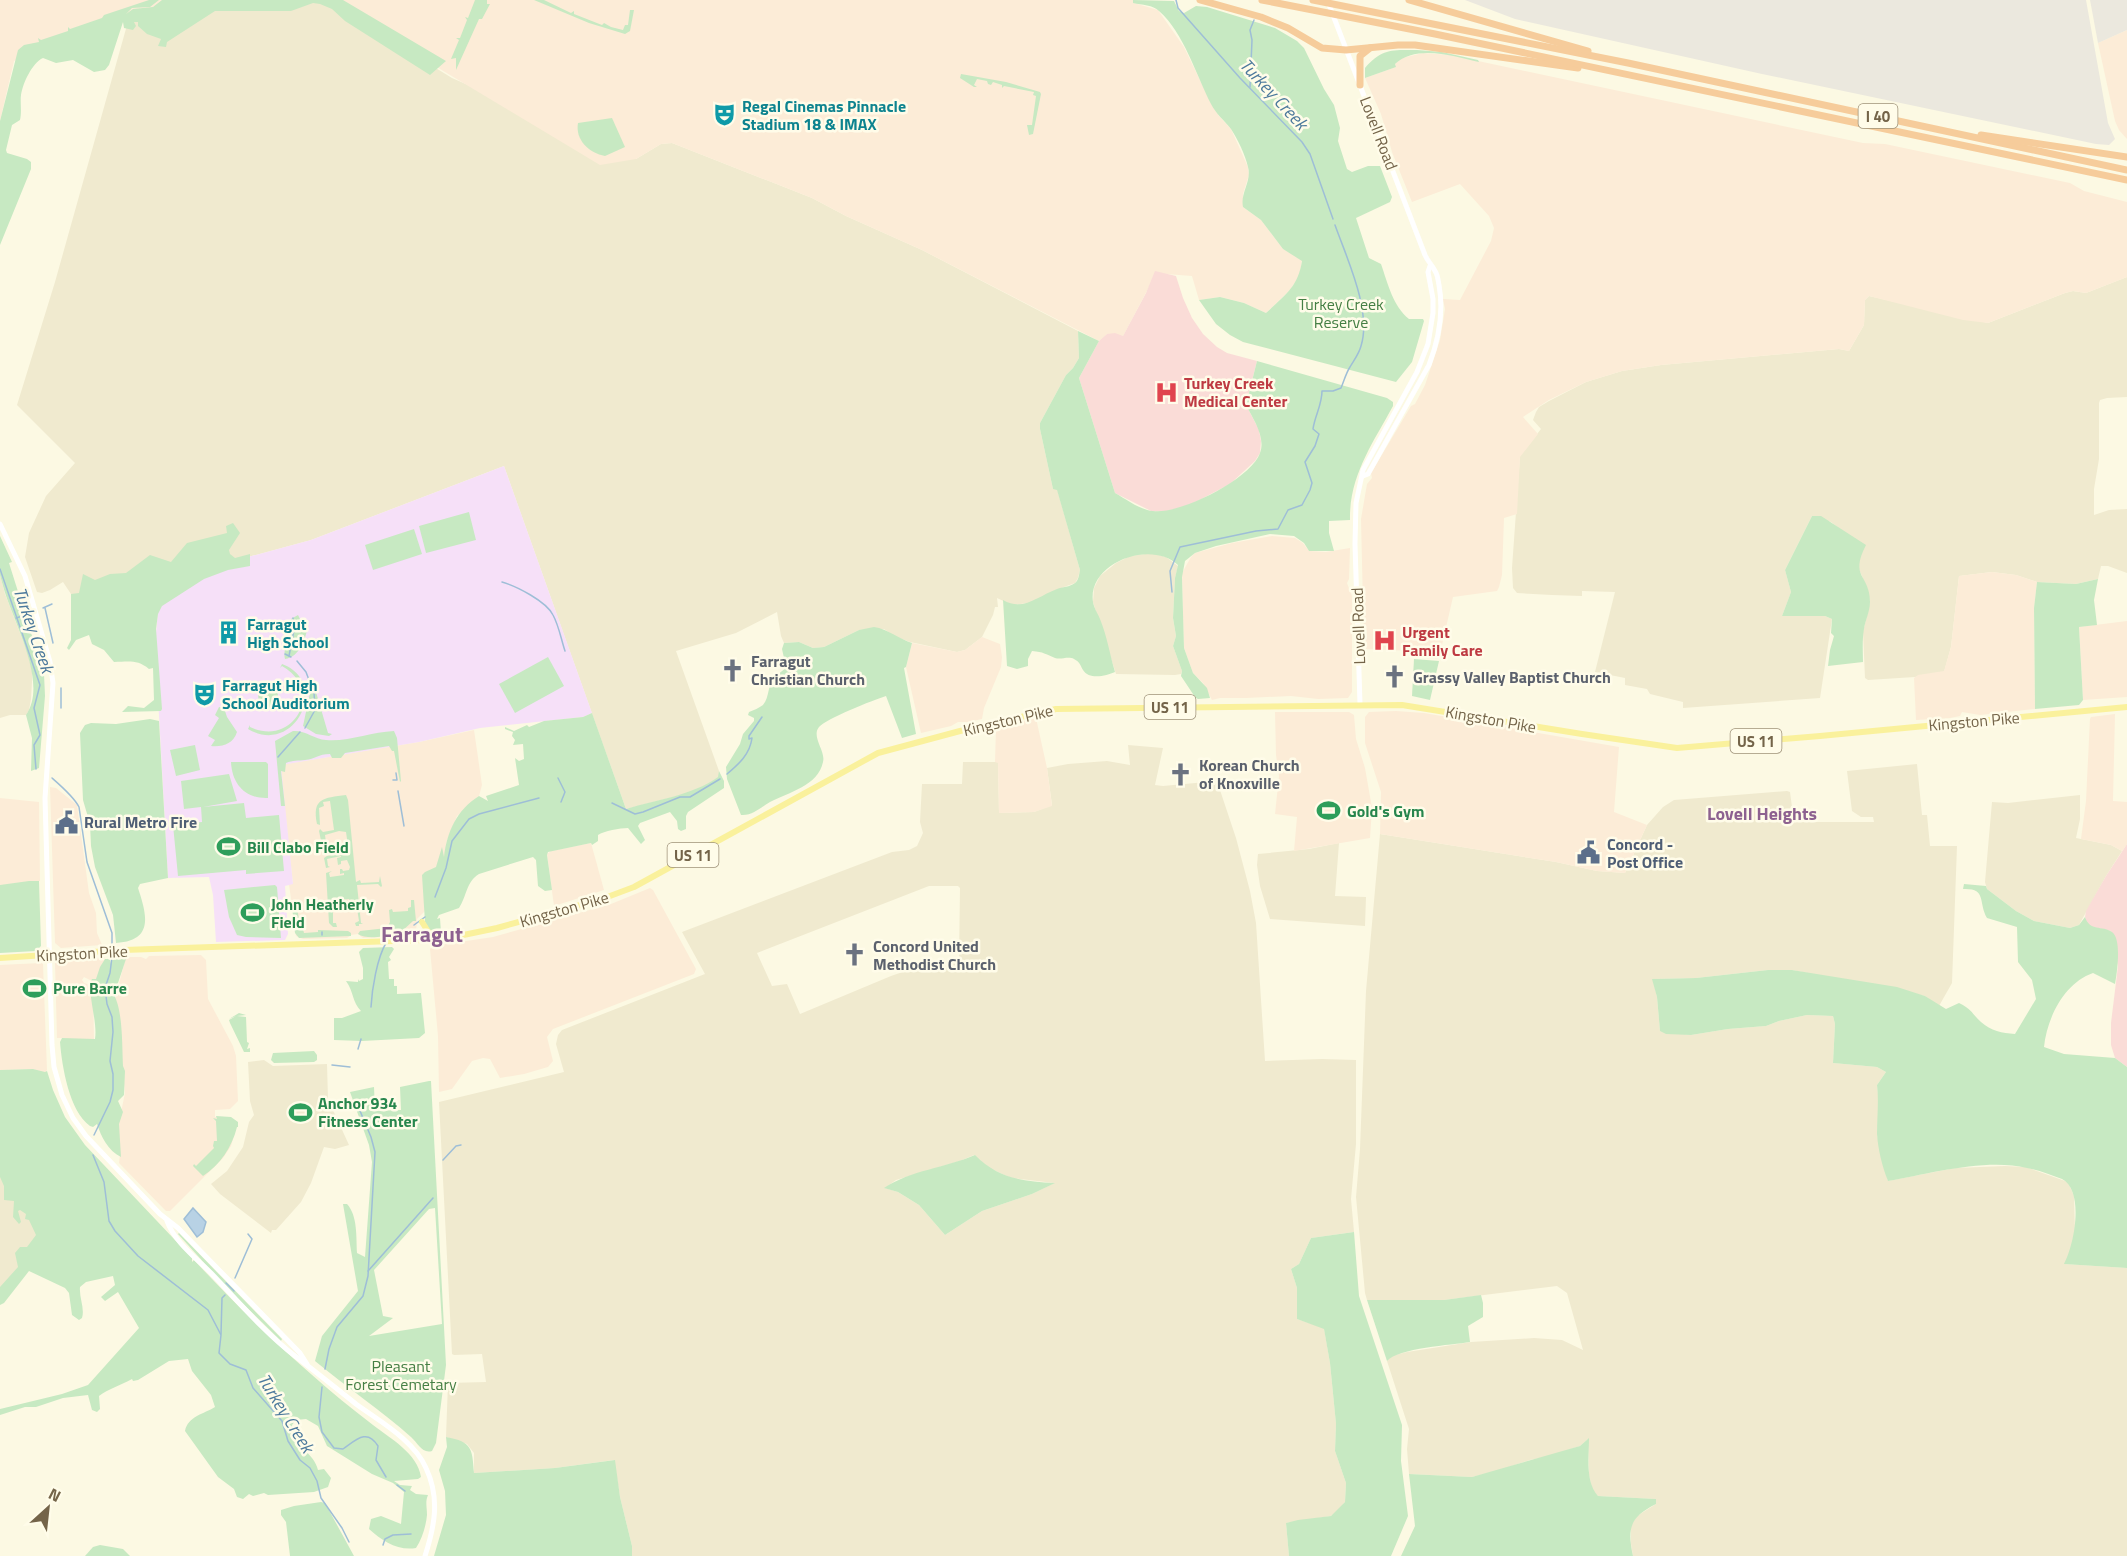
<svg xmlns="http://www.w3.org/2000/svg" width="2127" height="1556" font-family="'Titillium Web',sans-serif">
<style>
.residential{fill:#f0eacf;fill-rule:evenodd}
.commercial{fill:#fcecd7}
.industrial{fill:#ebe8de}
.education{fill:#f6e0f8}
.medical{fill:#fadcd7}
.green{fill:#c7e9c2;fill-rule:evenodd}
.water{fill:#b8d2e5;stroke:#9ebed7;stroke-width:1.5}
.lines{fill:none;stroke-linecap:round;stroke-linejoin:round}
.stream{stroke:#9ebed7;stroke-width:1.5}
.secondary{stroke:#fff;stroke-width:5}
.primary{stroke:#faf19c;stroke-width:6}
.highway{stroke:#f6cc9b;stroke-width:7}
.labels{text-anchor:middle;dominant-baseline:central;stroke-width:5;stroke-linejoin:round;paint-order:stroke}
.shield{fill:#fffce9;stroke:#9e9279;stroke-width:1.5}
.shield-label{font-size:15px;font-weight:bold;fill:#746449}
.culture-label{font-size:16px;font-weight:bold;fill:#0d838f;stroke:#fffce9;text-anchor:start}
.street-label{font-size:16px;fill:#746449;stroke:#fffce9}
.park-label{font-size:16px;fill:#457f44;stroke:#fffce9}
.health-label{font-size:16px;font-weight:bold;fill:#be3a42;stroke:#fffce9;text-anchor:start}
.worship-label{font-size:16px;font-weight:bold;fill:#5b616d;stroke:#fffce9;text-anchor:start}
.leisure-label{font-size:16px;font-weight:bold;fill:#27864d;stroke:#fffce9;text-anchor:start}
.service-label{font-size:16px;font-weight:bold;fill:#4e5e75;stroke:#fffce9;text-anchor:start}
.water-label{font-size:18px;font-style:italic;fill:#4c799c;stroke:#fffce9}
.neighbourhood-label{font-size:18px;font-weight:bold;fill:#8d6190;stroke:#fffce9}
.district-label{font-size:22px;font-weight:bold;fill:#8d6190;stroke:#fffce9}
</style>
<rect width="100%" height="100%" fill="#fcf9e3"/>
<!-- residential -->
<g class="residential">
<polygon points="325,0 452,78 636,159 661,144 672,143 812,198 846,216 922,250 1078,331 1079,358 1073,368 1066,375 1040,423 1040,429 1053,489 1057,489 1080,570 1078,578 1075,583 1056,590 1030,603 1012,605 997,598 998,607 995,607 993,615 982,637 965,650 957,652 910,642 894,636 884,629 859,630 824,647 813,648 799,642 784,643 781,636 777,612 736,633 676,651 719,771 719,777 708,784 689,793 626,809 504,466 311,540 237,560 73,597 63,582 50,590 42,593 37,592 25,557 29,533 46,496 75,463 17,405 55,282 129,18 185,3"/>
<polygon points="2127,277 2127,397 2107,398 2100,400 2099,403 2099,459 2094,489 2094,515 2109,510 2127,509 2127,573 2108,566 2101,566 2098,579 2076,584 2037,582 2016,575 1992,572 1959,576 1951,647 1944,672 1915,677 1868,680 1865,678 1863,632 1870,602 1867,588 1859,569 1858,560 1840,529 1831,522 1812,516 1785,570 1791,592 1782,616 1825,616 1832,619 1820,698 1683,708 1683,702 1650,694 1647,689 1625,685 1625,678 1595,672 1615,592 1582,591 1582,596 1552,595 1517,593 1513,588 1512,568 1520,456 1541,429 1533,420 1536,412 1539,407 1549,401 1586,382 1622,371 1661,365 1839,349 1849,351 1864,325 1865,300 1869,296 1988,323 2065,293 2073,291 2086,293"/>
<polygon points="1153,553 1166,557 1178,566 1175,578 1173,618 1176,636 1173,646 1182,671 1181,674 1175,675 1116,674 1093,602 1094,588 1100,576 1116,563 1130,556"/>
<polygon points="0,575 5,594 28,654 32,671 32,682 31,699 29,710 26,715 10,715 0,718"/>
<path d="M1128 745 1163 748 1155 785 1163 786 1217 781 1236 838 1250 891 1256 923 1265 1061 1322 1059 1356 1060V1144L1351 1199 1354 1232 1311 1238 1299 1264 1291 1269 1297 1288V1319L1324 1328 1330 1363 1336 1424 1335 1451 1346 1483 1345 1502 1337 1512 1331 1516 1286 1523 1289 1556H632V1546L620 1497 614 1460 555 1468 474 1473V1453L467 1444 446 1437 448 1383 486 1382 482 1354 454 1355 452 1354 439 1102 564 1072 556 1044 558 1035 562 1030 705 974 682 932 892 852 909 850 917 846 923 833 920 822 922 784H962L963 762H998L999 813 1034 812 1052 805 1047 768 1068 764 1107 761 1130 765ZM929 886H958L960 888 959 963 923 965 891 976 800 1014 787 984 772 986 757 953ZM974 1155 987 1167 1011 1178 1054 1183 1032 1194 982 1211 945 1235 919 1205 898 1192 885 1188 896 1180 960 1161Z"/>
<polygon points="1917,764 1922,815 1927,815 1930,846 1957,846 1952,983 1939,1006 1925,996 1792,970 1768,970 1696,978 1653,979 1657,997 1660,1031 1691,1035 1728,1029 1766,1026 1779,1021 1807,1015 1833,1016 1835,1024 1833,1063 1877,1067 1886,1072 1877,1085 1879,1103 1877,1135 1888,1181 1955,1168 2005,1166 2026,1167 2068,1182 2074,1196 2075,1232 2071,1252 2065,1264 2127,1268 2127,1556 1633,1556 1631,1544 1631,1525 1637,1516 1656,1504 1656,1499 1598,1496 1592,1490 1589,1475 1588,1439 1580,1446 1550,1456 1530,1460 1497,1471 1472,1477 1409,1474 1407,1449 1409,1429 1387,1361 1391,1356 1407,1352 1471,1342 1534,1338 1562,1340 1583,1350 1567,1293 1557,1286 1444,1300 1367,1300 1365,1293 1356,1197 1360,1149 1366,991 1380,834 1556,862 1597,871 1625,873 1647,825 1663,807 1674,800 1787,791 1790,792 1794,822 1874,822 1873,817 1861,817 1852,811 1847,771"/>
<polygon points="2080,795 2080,819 2076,838 2111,845 2122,851 2106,876 2079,925 2070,928 2034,921 2016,911 1987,889 1985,882 1992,802 2008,803"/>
<polygon points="1339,843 1335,896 1366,897 1365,926 1270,919 1260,886 1257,865 1258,854 1309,849"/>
<polygon points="264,1060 273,1066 327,1064 328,1099 349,1145 335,1149 324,1147 311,1183 301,1202 276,1230 272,1230 271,1233 220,1194 211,1184 227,1171 243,1147 249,1122 254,1115 250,1101 248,1062"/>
<polygon points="0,1164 46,1235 0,1293"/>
</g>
<!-- commercial -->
<g class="commercial">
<polygon points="0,0 205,0 122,18 14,61 0,121"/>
<polygon points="325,0 1133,0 1134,3 1158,10 1184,47 1211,103 1219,116 1231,129 1248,167 1249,175 1243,194 1243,207 1261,220 1283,249 1302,260 1299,277 1289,291 1266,313 1244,303 1220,297 1199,300 1192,276 1166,274 1151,283 1123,336 1107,334 1099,341 922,250 846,216 812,198 672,143 661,144 636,159 600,165"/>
<polygon points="2127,30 2127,139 2119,130 2115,121 2098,43"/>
<polygon points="1423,53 1450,55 1863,143 1885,144 2070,183 2084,191 2127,202 2127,277 2086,293 2073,291 2065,293 1988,323 1963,320 1869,296 1865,300 1864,325 1849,351 1839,349 1661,365 1622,371 1586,382 1549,400 1523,417 1538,434 1520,457 1517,514 1504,518 1502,575 1499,587 1497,591 1453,597 1439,658 1437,659 1420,658 1419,652 1415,651 1364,649 1361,519 1367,484 1372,478 1371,473 1411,406 1415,404 1425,385 1440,340 1445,309 1443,299 1460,300 1491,241 1494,228 1489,216 1460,184 1412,202 1392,152 1381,114 1365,78 1396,67 1395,64 1402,58"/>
<polygon points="1272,536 1295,538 1303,543 1309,551 1326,552 1350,548 1349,579 1347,583 1352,596 1352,692 1348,698 1318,699 1291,696 1246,698 1220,698 1212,700 1203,683 1193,673 1184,648 1183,615 1182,573 1191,557 1195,553 1232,543"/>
<polygon points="1992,572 2016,575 2037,582 2034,608 2035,709 1980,715 1962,712 1960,716 1950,718 1916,720 1914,678 1918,675 1944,671 1951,647 1959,576"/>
<polygon points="2127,621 2127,697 2083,700 2079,627"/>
<polygon points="982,637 1000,644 1002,657 1001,667 984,708 982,719 968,722 958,722 951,726 921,733 906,667 912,643 957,652 965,650"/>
<polygon points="1396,711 1424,713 1619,747 1614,812 1647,825 1625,873 1597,871 1556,862 1380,834 1381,792 1365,743 1365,717 1369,712"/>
<polygon points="1275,712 1349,712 1354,715 1356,739 1365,768 1372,808 1370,838 1294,851 1297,817 1275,814 1279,776 1276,755"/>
<polygon points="2115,714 2113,801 2127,802 2127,844 2122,851 2111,845 2081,839 2086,801 2090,719 2091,717"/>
<polygon points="1036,718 1047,768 1052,806 1034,812 999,813 998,763 995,762 996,728 1015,726 1023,721"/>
<polygon points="474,730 482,785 479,796 457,816 447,840 444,862 425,911 417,919 416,932 410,936 363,938 358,934 351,935 347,938 303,939 296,936 289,884 293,884 280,765 419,742"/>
<polygon points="50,787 56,788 77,805 89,893 96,913 97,933 102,945 61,948 55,943"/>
<polygon points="0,798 39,802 40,881 0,886"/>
<polygon points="591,843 604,890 554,906 547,854 551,851"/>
<polygon points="650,888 653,890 696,969 694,974 553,1029 547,1037 553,1061 548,1067 524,1074 500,1078 490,1059 483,1058 472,1061 452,1089 439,1092 438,1036 430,949 433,946 493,937 611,904"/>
<polygon points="201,955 206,960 208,999 233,1046 236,1056 238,1101 230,1109 215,1110 215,1117 230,1118 236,1122 237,1125 231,1146 223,1158 170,1211 166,1211 119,1163 120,1154 118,1127 125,1093 115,998 126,957 141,957 146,959 149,956"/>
<polygon points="105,957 104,966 97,981 94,982 84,977 82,980 84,983 93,986 94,1040 75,1042 65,1038 57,1038 55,963 59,961"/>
<polygon points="41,963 43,964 47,1070 45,1073 33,1069 0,1070 0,965"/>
</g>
<!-- industrial -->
<g class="industrial">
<polygon points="1465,0 2086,0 2108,123 2115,139 2109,145 2096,144 1762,74 1515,19"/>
<polygon points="2090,0 2127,0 2127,30 2098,43"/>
</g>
<!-- education -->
<polygon class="education" points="504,466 592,713 583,717 480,728 419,742 281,765 293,884 285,886 288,934 285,940 216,942 213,895 209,877 168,878 155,643 159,601 237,560 311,540"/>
<!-- medical -->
<g class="medical">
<polygon points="1155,271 1176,276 1183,298 1192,318 1203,334 1217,347 1227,353 1257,361 1246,405 1259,430 1261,441 1260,453 1255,461 1230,484 1184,508 1167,512 1151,511 1115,493 1079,378 1099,341 1107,334 1115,333 1123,336 1146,293"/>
<polygon points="2127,844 2127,1067 2115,1058 2111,1045 2111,1023 2118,966 2111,931 2092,927 2087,923 2085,917 2086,911 2106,876"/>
</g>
<!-- green -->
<g class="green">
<path d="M149 0H159L150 7 132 8 126 14 133 9 153 7 162 0H343L446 61 430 75 345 21 332 9 320 4 313 3 291 11H215L167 42 166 47 158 46 161 39 147 34 138 26V22H134L136 26 133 30 124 28 123 22 109 65 105 70 94 72 73 60 56 63 43 58C32 63 23 83 21 95 20 103 22 111 20 120L12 125 6 150 7 153 27 159 31 162V169L0 245V121L18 50 24 45 39 42 38 38 41 40 68 31V27L70 29 102 18 104 15Z"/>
<polygon points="475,0 487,0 487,4 490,4 482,19 479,19 456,70 456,58 451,59 459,40 456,38 460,38 467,20 465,17 468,18"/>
<polygon points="534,0 544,0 571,13 574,11 574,14 602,25 604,23 611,27 623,30 625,25 628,25 630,10 634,10 630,31 625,34 589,23"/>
<path d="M1133 0 1174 1 1179 11 1184 13 1196 6 1207 7 1275 28 1297 41 1304 48 1324 89 1334 105 1340 128 1338 141 1347 169 1352 172 1368 166H1380L1392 197 1390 202 1356 218 1369 258 1381 264C1388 284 1393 306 1409 319H1423L1424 321 1412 362 1396 382 1243 342 1230 335 1216 324 1199 300 1220 297 1244 303 1266 313C1285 295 1298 287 1302 261L1283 249 1261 220 1243 207C1240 193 1252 181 1248 167 1245 154 1238 140 1231 129 1224 120 1216 114 1211 104 1196 75 1184 33 1159 11 1153 5 1142 5 1133 3Z"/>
<path d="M1417 50 1442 52 1478 60 1479 62C1454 56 1416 44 1395 64L1396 67 1365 78V68C1382 48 1393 50 1417 50Z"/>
<polygon points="961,74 1006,82 1040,92 1041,94 1033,134 1029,135 1027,125 1032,125 1036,96 1033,95 1034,92 1004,86 1002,88 1002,85 993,82 991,85 988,84 987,81 977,79 974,85 977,87 974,87 960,78"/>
<path d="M612 118 625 147 605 156C589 153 575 140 578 123Z"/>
<path d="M1078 331 1099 341 1079 378 1115 493C1126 499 1140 510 1153 511 1179 515 1251 479 1260 453 1266 437 1253 419 1246 405L1257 361 1387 398 1393 402V406C1373 443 1349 476 1350 520L1329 521V533L1334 551H1309L1304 543 1294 536 1270 534 1216 546 1195 553 1185 561 1182 577 1184 648 1193 673 1207 688 1210 698 1198 699 1194 697 1193 694 1181 676 1182 671 1173 646 1176 636 1173 618 1175 578 1178 565C1151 539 1087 563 1093 602 1094 608 1098 614 1100 619 1107 636 1110 655 1115 672 1106 676 1089 680 1083 670 1080 665 1080 662 1074 659 1068 656 1061 660 1055 658 1045 654 1044 652 1032 651L1028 659V666L1017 669 1007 666 1003 600C1023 612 1038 596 1057 589 1062 587 1070 587 1075 583 1079 580 1079 574 1080 570L1057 490 1053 489 1040 429V423L1066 375 1073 368 1079 358Z"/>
<polygon points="469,512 476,540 426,553 419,526"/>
<path d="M1812 516H1821L1866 545C1849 578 1870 574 1870 602 1870 611 1865 621 1864 629 1862 640 1863 652 1863 662L1828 666 1830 650 1834 636 1831 633 1832 619 1825 616H1782L1791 592 1785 570Z"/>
<path d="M233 523 240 533 229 550 230 554 235 558 250 554V566L228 570 204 579 162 606 158 614 156 629 162 709 161 711 122 712 128 706 144 708 154 700 153 668 149 669C137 659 128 662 114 662L104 650 92 644 89 635 76 640 69 650 67 648 71 640V594L79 593 83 574 95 580 110 574 126 573 150 555 171 562 187 543 227 533 226 526Z"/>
<polygon points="414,529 422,554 373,570 365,545"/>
<path d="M0 536 12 562 9 563 44 674 45 696 39 768 31 771 32 738 26 715C49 682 12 620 3 586L0 575Z"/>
<polygon points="2098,579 2094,600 2097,625 2079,627 2083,700 2079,705 2035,709 2034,608 2037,582 2076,584"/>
<path d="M298 615 303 625H308C306 638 300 657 285 659 282 647 293 632 291 619Z"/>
<path d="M874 627C888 629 899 639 912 643L906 667 904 668 916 734 902 738 886 696C873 700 826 719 819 727 811 737 826 751 823 762 818 786 789 792 770 802 761 807 753 816 741 815L727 779 726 767 740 744 743 734 754 721V718L748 715 749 712C754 710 759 708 763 705 770 697 767 684 775 677 779 673 783 671 786 667L782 649 784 643 799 642 813 648 824 647 859 630Z"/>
<polygon points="548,657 564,686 515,713 499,684"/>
<polygon points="1414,659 1439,661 1430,700 1412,696"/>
<path d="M282 664C331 682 295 757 248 729L250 725V727C294 748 325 690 282 666L280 668Z"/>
<path d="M270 685 275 686C282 704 279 705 263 710L258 707 259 704 258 694Z"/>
<polygon points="316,692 328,733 332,734 329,736 316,734 303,726 310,693"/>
<path d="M219 707 224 708 227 717 237 732C233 744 223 747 211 746L215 740 208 736 219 718 215 715Z"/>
<path d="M592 713 626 809C658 799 691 796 718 777L719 771 724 781V788L688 812 686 816V829L681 831 678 829 677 821 670 812 640 823 638 826 645 840 641 844 628 828C620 828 604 831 598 835V841L592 845 591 843 548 852 547 855 552 890 545 891 538 886 536 860 533 857 479 874C466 882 467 896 459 908L439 915 437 919 440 918 441 933 431 932 425 922 422 875 425 872 436 867 442 847 444 857C447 831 457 810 479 796L488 801 486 796 519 785 515 758 519 761 524 759 523 744 513 745 515 740 512 736 513 732 505 729V727L514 731 527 725 529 727 544 721 583 717Z"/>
<path d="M150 719 159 721 168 878 140 884 138 888C147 915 154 941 116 943L113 915 95 867 91 846 90 824 83 800 80 733 85 725 91 723 116 724Z"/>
<path d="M293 731C305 730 314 739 326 740 348 742 371 732 394 731L397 738 401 781 400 782 394 751H392L389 746 345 753 341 758H332L330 754C318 754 315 759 305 760 298 761 293 760 286 763L285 772 281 771 285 806H281L275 741Z"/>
<polygon points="195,745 200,770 176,776 170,750"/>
<path d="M231 762H266L268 764V798C245 799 232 784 231 762Z"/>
<polygon points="229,774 237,801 203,807 244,803 246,818 279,815 284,871 246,874 246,870 178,876 173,825 202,822 201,807 184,809 181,781"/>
<path d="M346 795 348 800 356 882 360 880 361 883 379 882 380 876 382 886 381 887 378 884 357 885 361 923 363 924H359V926H356L355 923 359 921 356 902 352 900 350 902 349 899 340 900 339 904H333V923H336L337 927H333L329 923 326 873 332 871 329 873 330 877 344 875V873L340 874V869H342L343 871 349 870 350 867 347 860 341 861V864L338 865 337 858 341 857V856L327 859 328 866 330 867 326 868 324 858 327 856 350 852V848L348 846 346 832 339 831 325 835 327 850 330 851 323 850 319 831 320 829 323 832 334 830 330 801 323 802 324 806 319 808 320 825 317 824C312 798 323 798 346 795Z"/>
<polygon points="29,881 39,881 41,946 36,951 0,953 0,885"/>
<path d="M1964 884 1986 886 1987 889 2016 911 2034 921 2070 928 2079 925 2085 917C2090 932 2102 925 2112 932 2122 939 2117 973 2115 984L2093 973C2064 983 2047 1018 2044 1047L2064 1054 2115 1058 2127 1067V1268L2064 1264C2074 1246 2085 1191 2062 1179 2050 1175 2039 1170 2027 1168 1985 1158 1929 1174 1888 1181 1882 1166 1878 1149 1877 1134 1877 1117 1879 1101 1877 1085L1886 1072 1877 1067 1833 1063 1835 1024 1833 1016 1807 1015 1779 1021 1766 1026 1728 1029 1691 1035 1666 1034 1660 1031 1657 997 1652 979 1696 978 1768 970H1792L1897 987 1925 996 1946 1009 1959 1003C1973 1010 1971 1013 1981 1022 1991 1031 2002 1033 2015 1034L2036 999 2032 980 2018 962 2017 927 1987 918C1978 902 1987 888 1963 889Z"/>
<polygon points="275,885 277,887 281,938 246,937 237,935 229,917 224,890"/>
<path d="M411 900H414L416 921H413L401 932 391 935 390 933C383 938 365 939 358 934L360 931 387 928 390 922 389 910 392 909 393 912 408 911V908L411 907Z"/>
<polygon points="292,907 298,913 300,929 303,929 304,933 318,932 318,930 348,931 351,933 351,936 299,938 295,933"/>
<path d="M392 947 394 949 389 957 391 960 388 962 389 979H394V986H397V994L421 993 425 1033 419 1038 362 1041 334 1040V1018H342L361 1011C352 1002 354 992 346 981L358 982V979L359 981 363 979V968L359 952 363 948Z"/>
<path d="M113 958 126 959 114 995C123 1011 122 1046 123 1066L125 1071 124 1095 118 1101 123 1112 119 1124 121 1157C108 1151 101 1136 97 1124L93 1127 90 1126C69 1111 62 1066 60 1042L62 1038 95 1039C98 1022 86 989 92 979H96L100 967 105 959H110L111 964Z"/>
<polygon points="239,1013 246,1015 237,1016 246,1017 247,1042 249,1043 247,1049 250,1048 250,1052 244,1052 230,1023 229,1020 236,1016 229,1019"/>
<polygon points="314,1051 317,1055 317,1060 314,1062 274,1063 271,1060 273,1053"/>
<path d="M33 1069 45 1072 47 1071 53 1090 65 1117 85 1145 192 1258V1262L194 1260C250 1320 308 1375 373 1425 390 1438 418 1454 421 1477L418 1479 394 1481 400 1485 412 1486 410 1490 416 1494 428 1495C425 1502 427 1507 427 1515 426 1526 422 1539 416 1548 398 1551 382 1541 369 1529L371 1519 381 1516 401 1524 404 1492 393 1483 372 1474 327 1446 318 1426 306 1419 296 1420 292 1425C295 1449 314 1452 318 1470L324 1469 331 1478 328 1487 314 1492 268 1495 264 1493 253 1496 249 1494 243 1499 237 1497 234 1489 218 1477 185 1431C188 1416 204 1414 215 1407L211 1395 192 1371 188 1359 169 1361 138 1380 133 1381 132 1379C121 1385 108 1389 99 1396L100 1409 97 1412 92 1410 88 1395 63 1398 36 1407H25L0 1415V1409L62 1394 88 1385 139 1328 118 1292 105 1301 101 1297 115 1285 113 1276 86 1282 80 1287C79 1298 85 1308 82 1318L79 1320 72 1315 69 1293 65 1288 29 1271 4 1303 0 1305V1287L18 1267 15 1253 20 1247H27L36 1235 29 1220 25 1219 26 1214 20 1210 18 1211 21 1222 19 1224 13 1217 14 1201 4 1200V1186L0 1177V1070Z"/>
<path d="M429 1081H431L446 1365 436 1443 432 1451C422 1454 418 1443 411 1437 381 1410 346 1387 315 1361L322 1336 358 1291 343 1204H347C358 1216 356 1238 357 1253L365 1257 372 1162 369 1145 350 1092 374 1087 375 1111 401 1110 400 1087ZM435 1208 442 1324 369 1336 393 1318 383 1316 374 1270 429 1209Z"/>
<path d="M216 1116 231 1117 238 1122V1127H237C232 1147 220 1165 203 1176L193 1166 194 1164 196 1166 214 1148 213 1146 214 1141H217L216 1121 213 1118 217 1119Z"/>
<path d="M975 1155C999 1179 1022 1181 1055 1183L1032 1194 982 1211 945 1235 919 1205 898 1192 884 1188C911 1170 945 1168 975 1155Z"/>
<polygon points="1354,1232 1359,1296 1402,1425 1401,1461 1408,1516 1391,1556 1289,1556 1286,1523 1298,1520 1331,1516 1345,1502 1346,1483 1335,1451 1336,1424 1330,1363 1324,1329 1297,1319 1297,1288 1291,1269 1299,1264 1311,1238"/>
<polygon points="179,1233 282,1339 281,1341 225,1286 178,1234"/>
<path d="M1481 1295 1483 1303V1317L1468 1326 1470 1342C1452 1345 1398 1348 1387 1361L1367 1300H1444Z"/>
<path d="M446 1437C473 1442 472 1449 474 1473L555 1468 615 1460 620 1497 632 1546V1556H434L446 1515 445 1491 439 1470 447 1447Z"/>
<path d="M1589 1438C1589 1456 1585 1482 1598 1496L1656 1499V1504C1630 1517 1627 1528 1633 1556H1401L1415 1526 1409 1474 1472 1477 1580 1446Z"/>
<polygon points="321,1502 325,1503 354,1556 290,1556 286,1522 281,1515 281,1510 294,1506"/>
<polygon points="100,1545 123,1549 130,1556 85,1556 93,1547"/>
</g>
<!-- water -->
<polygon class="water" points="193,1208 206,1222 203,1232 197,1237 184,1219"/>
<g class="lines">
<!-- stream -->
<g class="stream">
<polyline points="1176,0 1178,8 1240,78 1302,142 1310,154 1333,219"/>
<polyline points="1250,87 1252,40 1250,30 1254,20"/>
<polyline points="0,569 40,685 34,708 40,735 34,745 36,769"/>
<path d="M502 582C516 586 546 601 553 615 559 626 561 639 565 651"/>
<path d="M1172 592 1170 571 1180 547 1256 531 1278 529 1288 510 1302 505 1310 490 1312 483 1305 462 1315 446 1319 434 1313 429C1315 415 1322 405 1322 391H1333L1341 388C1344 381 1346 373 1350 367 1354 360 1359 354 1361 346 1372 311 1347 259 1335 225"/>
<polyline points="43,608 52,604"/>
<polyline points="45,608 53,643"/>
<polyline points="16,618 26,615"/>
<polyline points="285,654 291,657"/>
<polyline points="289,656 294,630 293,618"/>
<polyline points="297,661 306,672 312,688"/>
<polyline points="61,708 61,688"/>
<polyline points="305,728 315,710 314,692"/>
<polyline points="278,757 300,732"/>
<path d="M727 774C739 764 750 754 752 738L749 739V736L762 717"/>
<path d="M52 778C60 785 74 797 79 807L87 862 112 933V943"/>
<polyline points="558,778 565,792 561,802"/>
<polyline points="393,780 397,780 396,773"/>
<polyline points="398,791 404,826"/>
<polyline points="612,803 635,814 643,812 680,797 690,797 720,779"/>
<polyline points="435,897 446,868 452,841 469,819 479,814 539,798"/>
<polyline points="414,925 425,917"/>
<polyline points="322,932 322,935"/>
<path d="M371 1007C372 989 377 958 386 943"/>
<polyline points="358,1049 361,1039"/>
<polyline points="332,1065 350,1067"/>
<polyline points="94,1135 110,1102 113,1090 113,1074 110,1061 113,1032 112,1017 107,1004 105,988 110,973 112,957"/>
<polyline points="93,1155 104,1182 109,1221 115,1231 138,1256 208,1310 221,1335 219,1353 230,1364 246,1370 253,1388 282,1421 288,1441 300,1460 310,1468 317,1481 321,1498 342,1528 349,1542"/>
<polyline points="443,1160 456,1146 461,1145"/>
<polyline points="368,1271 433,1198"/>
<polyline points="235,1278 252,1239 248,1234"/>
<polyline points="226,1283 234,1291"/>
<polyline points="221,1334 222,1298 225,1295"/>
<polyline points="325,1369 329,1349 337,1327 363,1296 368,1276 375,1152 371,1137 358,1106"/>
<path d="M322 1387 319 1417 322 1432 334 1448 343 1449C356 1440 367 1428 378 1446L376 1460 386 1477"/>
<polyline points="397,1485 405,1491"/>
<polyline points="383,1545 385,1539 393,1535 411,1534"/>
</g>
<!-- secondary -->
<g class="secondary">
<path d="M1328 2 1425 255C1428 262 1432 265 1435 271 1438 275 1438 281 1439 285 1444 313 1439 339 1429 365L1368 474 1363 476"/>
<polyline points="0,524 25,576 50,662 53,683 45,798 52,1045 54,1067 62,1095 73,1118 86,1136 160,1214 178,1228 300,1353 307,1364"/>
<polyline points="1360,704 1355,544 1356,503 1363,470 1417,372 1428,344 1433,313 1433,299 1428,272 1430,266"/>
<path d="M167 1221C174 1241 196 1258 211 1273 238 1301 264 1332 295 1356 316 1372 336 1388 356 1404 379 1421 414 1440 426 1468 440 1498 435 1525 425 1556"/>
</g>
<!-- primary -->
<g class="primary">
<polyline points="422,922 429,933 443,937"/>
<polyline points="0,958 123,950 424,940 449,938 497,928 602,899 634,887 878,753 960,731 1056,709 1402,705 1582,734 1677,748 1820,736 2127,707"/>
</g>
<!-- highway -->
<g class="highway">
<polyline points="1200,0 1261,17 1288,28 1322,48 1346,50 1398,45 1415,45 1578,68"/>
<polyline points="1262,0 1435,34 2127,180"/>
<polyline points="1313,0 1628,63 2127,170"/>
<polyline points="1409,0 1588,51"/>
<polyline points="1360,85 1360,56 1370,48"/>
<polyline points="1981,135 2127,157"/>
</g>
</g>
<!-- icons -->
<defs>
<symbol id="theatre-bare" viewBox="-9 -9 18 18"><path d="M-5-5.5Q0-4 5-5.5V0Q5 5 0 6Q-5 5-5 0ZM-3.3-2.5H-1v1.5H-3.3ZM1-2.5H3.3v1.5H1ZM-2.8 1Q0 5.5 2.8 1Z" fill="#0f9aa8" stroke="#fffce9" stroke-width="2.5" paint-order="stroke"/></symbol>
<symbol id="hospital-bare" viewBox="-9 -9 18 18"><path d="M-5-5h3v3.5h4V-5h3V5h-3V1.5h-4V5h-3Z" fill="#e0444e" stroke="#fffce9" stroke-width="2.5" paint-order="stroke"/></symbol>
<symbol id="building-bare" viewBox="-9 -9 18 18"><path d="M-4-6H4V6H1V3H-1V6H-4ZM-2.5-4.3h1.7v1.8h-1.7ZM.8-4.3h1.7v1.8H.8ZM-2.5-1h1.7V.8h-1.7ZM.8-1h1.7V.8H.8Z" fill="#0f9aa8" stroke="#fffce9" stroke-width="2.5" paint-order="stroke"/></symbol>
<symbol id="church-bare" viewBox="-9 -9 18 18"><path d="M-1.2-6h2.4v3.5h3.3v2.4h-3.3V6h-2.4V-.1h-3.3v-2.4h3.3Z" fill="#6b7280" stroke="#fffce9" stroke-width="2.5" paint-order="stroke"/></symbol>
<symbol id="stadium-bare" viewBox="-9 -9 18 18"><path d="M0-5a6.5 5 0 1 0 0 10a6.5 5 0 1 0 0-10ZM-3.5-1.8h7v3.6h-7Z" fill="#2e9e5b" stroke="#fffce9" stroke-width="2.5" paint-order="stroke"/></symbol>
<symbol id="civic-bare" viewBox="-9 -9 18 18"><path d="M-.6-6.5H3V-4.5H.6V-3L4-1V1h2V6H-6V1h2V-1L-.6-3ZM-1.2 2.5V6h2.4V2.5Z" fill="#5c6f8a" stroke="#fffce9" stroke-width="2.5" paint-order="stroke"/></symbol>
</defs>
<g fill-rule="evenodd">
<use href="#theatre-bare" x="708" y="98" width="33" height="33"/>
<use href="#hospital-bare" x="1150" y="376" width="33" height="33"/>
<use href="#building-bare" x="212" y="616" width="33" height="33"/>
<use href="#hospital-bare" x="1368" y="624" width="33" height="33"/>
<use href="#church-bare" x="716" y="654" width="33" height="33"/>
<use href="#church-bare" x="1378" y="660" width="33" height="33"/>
<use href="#theatre-bare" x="188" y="678" width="33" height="33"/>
<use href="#church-bare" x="1164" y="758" width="33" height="33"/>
<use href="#stadium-bare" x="1312" y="794" width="33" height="33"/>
<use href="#civic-bare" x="50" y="806" width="33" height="33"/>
<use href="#stadium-bare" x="212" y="830" width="33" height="33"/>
<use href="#civic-bare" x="1572" y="836" width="33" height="33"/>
<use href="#stadium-bare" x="236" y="896" width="33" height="33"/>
<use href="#church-bare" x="838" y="938" width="33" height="33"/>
<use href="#stadium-bare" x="18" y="972" width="33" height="33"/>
<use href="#stadium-bare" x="284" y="1096" width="33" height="33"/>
</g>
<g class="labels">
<!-- shield labels -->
<g class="shield">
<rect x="1858.5" y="104" width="39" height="24" rx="4.5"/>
<rect x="1144.5" y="695" width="51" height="24" rx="4.5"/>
<rect x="1730.5" y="729" width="51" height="24" rx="4.5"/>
<rect x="667.5" y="843" width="51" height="24" rx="4.5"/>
</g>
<g class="shield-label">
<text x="1878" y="116">I 40</text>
<text x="1170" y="707">US 11</text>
<text x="1756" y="741">US 11</text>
<text x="693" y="855">US 11</text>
</g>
<!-- culture labels -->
<g class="culture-label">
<text x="742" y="106">Regal Cinemas Pinnacle<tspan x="742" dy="18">Stadium 18 &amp; IMAX</tspan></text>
<text x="247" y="624">Farragut<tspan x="247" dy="18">High School</tspan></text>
<text x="222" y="685">Farragut High<tspan x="222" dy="18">School Auditorium</tspan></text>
</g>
<!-- street labels -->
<g class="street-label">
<text transform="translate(1379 133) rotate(69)">Lovell Road</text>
<text transform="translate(1358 626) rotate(-92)">Lovell Road</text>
<text transform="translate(1491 719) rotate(10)">Kingston Pike</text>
<text transform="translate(1008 720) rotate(-13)">Kingston Pike</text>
<text transform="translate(1974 721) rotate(-5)">Kingston Pike</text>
<text transform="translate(564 909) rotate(-16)">Kingston Pike</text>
<text transform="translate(82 953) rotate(-3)">Kingston Pike</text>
</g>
<!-- park labels -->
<g class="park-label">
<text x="1341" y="304">Turkey Creek<tspan x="1341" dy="18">Reserve</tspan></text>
<text x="401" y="1366">Pleasant<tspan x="401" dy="18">Forest Cemetary</tspan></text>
</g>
<!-- health labels -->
<g class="health-label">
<text x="1184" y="383">Turkey Creek<tspan x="1184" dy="18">Medical Center</tspan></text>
<text x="1402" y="632">Urgent<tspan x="1402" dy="18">Family Care</tspan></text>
</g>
<!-- worship labels -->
<g class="worship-label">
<text x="751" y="661">Farragut<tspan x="751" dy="18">Christian Church</tspan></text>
<text x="1413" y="677">Grassy Valley Baptist Church</text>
<text x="1199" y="765">Korean Church<tspan x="1199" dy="18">of Knoxville</tspan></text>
<text x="873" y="946">Concord United<tspan x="873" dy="18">Methodist Church</tspan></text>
</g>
<!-- leisure labels -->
<g class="leisure-label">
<text x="1347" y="811">Gold's Gym</text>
<text x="247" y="847">Bill Clabo Field</text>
<text x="271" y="904">John Heatherly<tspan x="271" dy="18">Field</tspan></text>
<text x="53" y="988">Pure Barre</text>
<text x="318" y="1103">Anchor 934<tspan x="318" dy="18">Fitness Center</tspan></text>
</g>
<!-- service labels -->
<g class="service-label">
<text x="84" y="822">Rural Metro Fire</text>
<text x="1607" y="844">Concord -<tspan x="1607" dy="18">Post Office</tspan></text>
</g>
<!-- water labels -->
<g class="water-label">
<text transform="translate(1274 94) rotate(47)">Turkey Creek</text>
<text transform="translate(34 630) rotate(71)">Turkey Creek</text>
<text transform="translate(286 1413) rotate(58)">Turkey Creek</text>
</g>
<!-- neighbourhood labels -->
<g class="neighbourhood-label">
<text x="1762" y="813">Lovell Heights</text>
</g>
<!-- district labels -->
<g class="district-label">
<text x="422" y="934">Farragut</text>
</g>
</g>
<!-- north arrow -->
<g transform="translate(48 1508) rotate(27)" stroke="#fffce9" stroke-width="4.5" paint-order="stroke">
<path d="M0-4.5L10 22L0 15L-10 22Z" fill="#746449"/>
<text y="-9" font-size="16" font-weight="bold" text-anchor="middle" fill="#746449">N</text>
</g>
</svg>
